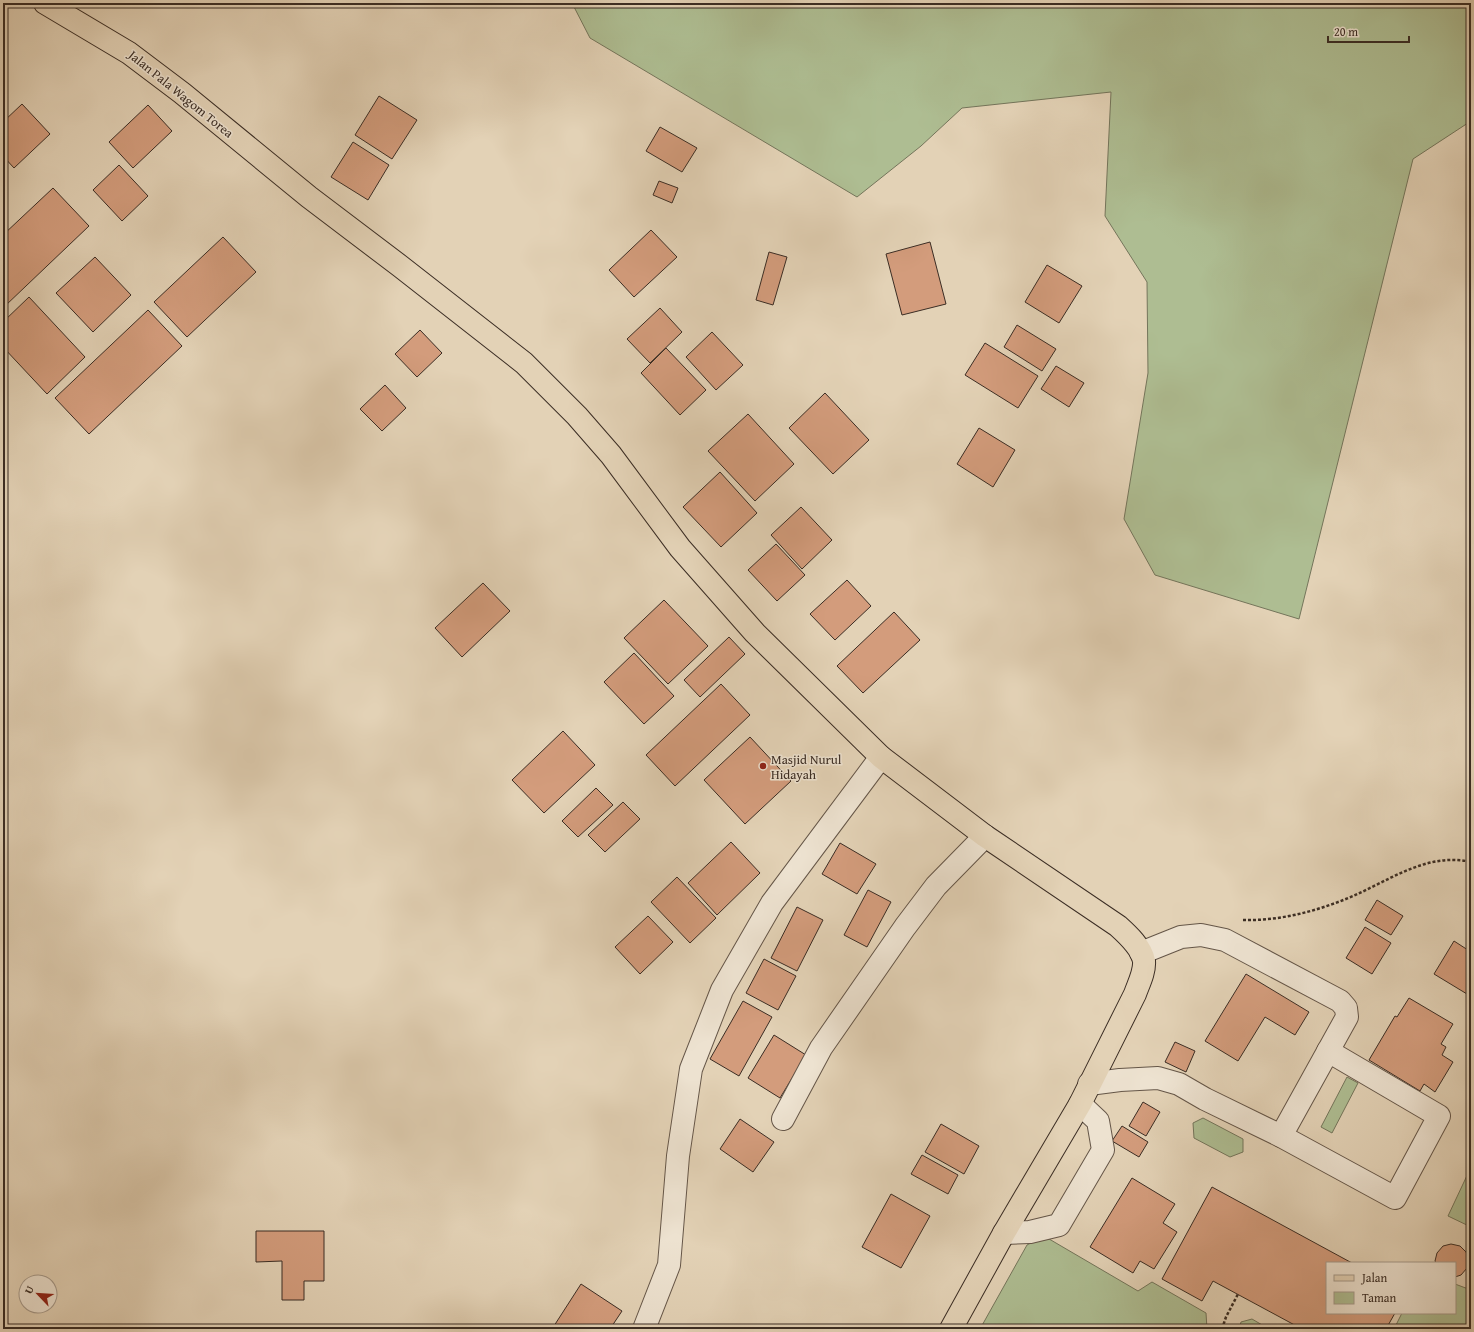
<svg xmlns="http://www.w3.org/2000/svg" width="1474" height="1332" font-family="'Gentium Book Plus',serif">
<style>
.green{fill:#aebd92;stroke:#74755b}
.building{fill:#d39c7c;stroke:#3b2d24}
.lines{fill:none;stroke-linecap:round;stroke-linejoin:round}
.minor-casing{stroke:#655648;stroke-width:24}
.major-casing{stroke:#3b2d24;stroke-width:24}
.path{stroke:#3b2d24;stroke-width:2.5;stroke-dasharray:3 2;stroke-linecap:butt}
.minor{stroke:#ede2d0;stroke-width:22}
.major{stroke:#e3d2b6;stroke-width:22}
.poi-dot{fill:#8f2418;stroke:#ede2d0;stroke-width:1.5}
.labels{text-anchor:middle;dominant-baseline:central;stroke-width:3;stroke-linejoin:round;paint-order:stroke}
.street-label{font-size:13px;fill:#3b2d24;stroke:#ede2d0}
.poi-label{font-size:13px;fill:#3b2d24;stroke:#ede2d0;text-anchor:start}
</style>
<rect width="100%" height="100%" fill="#e3d2b6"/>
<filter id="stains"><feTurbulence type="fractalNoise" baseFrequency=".005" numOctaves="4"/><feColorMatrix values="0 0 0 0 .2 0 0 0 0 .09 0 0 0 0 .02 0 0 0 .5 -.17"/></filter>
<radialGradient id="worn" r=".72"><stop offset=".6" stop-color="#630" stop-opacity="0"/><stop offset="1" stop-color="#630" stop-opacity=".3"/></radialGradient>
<!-- green -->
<g class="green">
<polygon points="572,3 1471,3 1471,121 1413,159 1299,619 1155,575 1124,519 1148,373 1147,282 1105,216 1111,92 962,108 921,146 857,197 590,38"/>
<polygon points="1347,1077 1358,1083 1332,1133 1321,1127"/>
<polygon points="1203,1118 1243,1139 1243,1152 1230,1157 1194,1138 1193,1123"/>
<polygon points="1471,1167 1471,1227 1448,1216"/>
<polygon points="1044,1236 1138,1291 1152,1282 1206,1313 1207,1329 980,1329 1027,1245"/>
<polygon points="1455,1284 1471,1290 1471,1329 1394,1329 1402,1313 1455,1313"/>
<polygon points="1252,1319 1269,1329 1239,1329 1241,1322"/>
</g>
<!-- building -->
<g class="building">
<polygon points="379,96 417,120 392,159 355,135"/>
<polygon points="22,104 50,134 14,168 3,156 3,122"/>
<polygon points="148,105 172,131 133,168 109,142"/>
<polygon points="660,127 697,148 682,172 646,151"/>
<polygon points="353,142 389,165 368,200 331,177"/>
<polygon points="119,165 148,196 122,221 93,190"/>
<polygon points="659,181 678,188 672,203 653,195"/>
<polygon points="53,188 89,226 5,306 3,305 3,235"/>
<polygon points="651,230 677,257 634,297 609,270"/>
<polygon points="223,237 256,272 187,337 154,302"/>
<polygon points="930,242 946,304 902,315 886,254"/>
<polygon points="769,252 787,257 773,305 756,300"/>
<polygon points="95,257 131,295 93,332 56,293"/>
<polygon points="1047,265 1082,286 1059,323 1025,302"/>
<polygon points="29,297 85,357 47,394 3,347 3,322"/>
<polygon points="660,308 682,332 650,363 627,339"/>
<polygon points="148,310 182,346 89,434 55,398"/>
<polygon points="1017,325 1056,349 1042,371 1004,347"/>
<polygon points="420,330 442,353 417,377 395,354"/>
<polygon points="712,332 743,365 716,390 686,357"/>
<polygon points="985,343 1038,376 1018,408 965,375"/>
<polygon points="666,348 706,390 680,415 641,373"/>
<polygon points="1056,366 1084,383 1069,407 1041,389"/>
<polygon points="385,385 406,408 382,431 360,409"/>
<polygon points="825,393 869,440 833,474 789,428"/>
<polygon points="748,414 794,464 755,501 708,451"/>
<polygon points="979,428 1015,450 993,487 957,464"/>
<polygon points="720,472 757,513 721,547 683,507"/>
<polygon points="801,507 832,540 802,569 771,535"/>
<polygon points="776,544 805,575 777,601 748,570"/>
<polygon points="847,580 871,606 835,640 810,614"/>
<polygon points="483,583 510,611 462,657 435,628"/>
<polygon points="664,600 708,646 668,684 624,638"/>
<polygon points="894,612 920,640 863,693 837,666"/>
<polygon points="729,637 745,654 700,697 684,680"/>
<polygon points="634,653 674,696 644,724 604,682"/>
<polygon points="721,684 750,715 675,786 646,755"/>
<polygon points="563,731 595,765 544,813 512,780"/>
<polygon points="750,737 791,781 745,824 704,780"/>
<polygon points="596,788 613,805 578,837 562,821"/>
<polygon points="623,802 640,819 605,852 588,835"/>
<polygon points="731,842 760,873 717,915 688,883"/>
<polygon points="840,843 876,864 857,894 822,874"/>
<polygon points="677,877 716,918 690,943 651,902"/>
<polygon points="868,890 891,902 867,947 844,935"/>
<polygon points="1377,900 1403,916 1391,935 1365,920"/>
<polygon points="797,907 823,920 797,971 771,958"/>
<polygon points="648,916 673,942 640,974 615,947"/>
<polygon points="1365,927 1391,943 1372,974 1346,958"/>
<polygon points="1454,941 1471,952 1471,987 1467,994 1434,974"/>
<polygon points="764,959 796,976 778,1010 746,993"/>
<polygon points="1246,974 1309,1012 1295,1035 1265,1017 1238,1061 1205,1041"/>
<polygon points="1409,998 1453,1024 1441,1044 1446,1047 1442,1055 1453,1062 1435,1092 1424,1084 1420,1091 1369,1060 1395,1016 1397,1017"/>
<polygon points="743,1001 772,1017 739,1076 710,1059"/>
<polygon points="774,1035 806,1055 780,1098 748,1078"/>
<polygon points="1175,1042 1195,1051 1186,1072 1165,1062"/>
<polygon points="1143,1102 1160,1112 1146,1136 1129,1126"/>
<polygon points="740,1119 774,1142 753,1172 720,1149"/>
<polygon points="941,1124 979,1146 964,1174 925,1152"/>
<polygon points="1122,1126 1148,1142 1139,1157 1112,1141"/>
<polygon points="922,1155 958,1175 948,1194 911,1174"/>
<polygon points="1132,1178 1175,1204 1163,1223 1177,1232 1154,1269 1140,1261 1133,1273 1090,1247"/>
<polygon points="1212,1187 1352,1263 1327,1263 1327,1313 1395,1313 1386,1329 1302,1329 1213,1281 1202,1301 1162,1279"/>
<polygon points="891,1194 930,1216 901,1268 862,1247"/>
<polygon points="256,1231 324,1231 324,1281 304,1281 304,1300 282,1300 282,1261 256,1262"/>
<polygon points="1451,1244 1460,1246 1466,1252 1469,1260 1467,1268 1461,1275 1455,1277 1455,1263 1436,1263 1435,1261 1437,1253 1443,1246"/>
<polygon points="581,1284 622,1311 610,1329 552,1329"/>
</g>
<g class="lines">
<defs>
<g id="minor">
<polyline points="1141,953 1181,937 1201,935 1225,940 1340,1001 1346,1008 1347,1017 1281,1136"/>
<polyline points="1089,1084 1120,1080 1158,1078 1179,1084 1205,1099 1281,1136 1395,1198 1439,1116 1328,1051"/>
<polyline points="783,1119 821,1048 905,927 936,886 985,836"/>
<polyline points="1004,1233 1030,1232 1059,1225 1103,1150 1098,1121 1080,1104"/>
<polyline points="644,1329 669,1265 678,1156 691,1069 722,990 772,903 881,757"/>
</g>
<path id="major" d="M45 3 129 53 182 93 309 197 400 266 524 363 577 416 611 455 680 548 755 633 881 757 985 836 1118 926C1128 935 1142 948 1144 961 1145 972 1138 985 1135 994L1080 1104 1004 1233 951 1329"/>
</defs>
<!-- minor casing -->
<use href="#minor" class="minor-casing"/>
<!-- major casing -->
<use href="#major" class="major-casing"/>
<!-- path -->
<g class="path">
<path d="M1243 920C1280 921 1318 911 1353 896 1390 880 1428 852 1471 862"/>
<polyline points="1222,1329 1226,1317 1238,1294"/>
</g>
<!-- minor -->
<use href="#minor" class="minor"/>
<!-- major -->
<use href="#major" class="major"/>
</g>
<!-- markers -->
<circle class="poi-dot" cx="763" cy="766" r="4"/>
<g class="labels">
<!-- street labels -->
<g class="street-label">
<text transform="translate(181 94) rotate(39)">Jalan Pala Wagom Torea</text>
</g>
<!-- poi labels -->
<g class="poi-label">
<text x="771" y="759">Masjid Nurul<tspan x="771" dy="15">Hidayah</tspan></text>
</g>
</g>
<!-- margin -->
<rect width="1474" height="1332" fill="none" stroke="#e3d2b6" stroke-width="16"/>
<rect x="4" y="4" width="1466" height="1324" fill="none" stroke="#3b2d24" stroke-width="2"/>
<rect x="8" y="8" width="1458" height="1316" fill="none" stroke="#3b2d24"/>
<!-- legend -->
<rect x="1326" y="1262" width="130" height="52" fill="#ede2d0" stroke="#a69a8b"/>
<rect x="1334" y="1275" width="20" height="6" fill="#e3d2b6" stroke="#a69a8b"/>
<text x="1362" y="1282" font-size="12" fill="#3b2d24">Jalan</text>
<rect x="1334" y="1292" width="20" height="12" fill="#aebd92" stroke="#a69a8b"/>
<text x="1362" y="1302" font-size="12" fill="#3b2d24">Taman</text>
<!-- north arrow -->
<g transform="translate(38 1294) rotate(295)"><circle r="19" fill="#ede2d0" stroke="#a69a8b"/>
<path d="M0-3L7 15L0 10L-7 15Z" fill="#8f2418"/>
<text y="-6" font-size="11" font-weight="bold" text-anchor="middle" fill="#3b2d24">U</text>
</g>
<!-- scale -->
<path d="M1328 36v6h81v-6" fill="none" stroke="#3b2d24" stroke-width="2"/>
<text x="1334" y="36" font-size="12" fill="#3b2d24" stroke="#ede2d0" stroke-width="3" paint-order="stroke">20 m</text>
<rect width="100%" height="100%" filter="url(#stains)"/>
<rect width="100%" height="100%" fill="url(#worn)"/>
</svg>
